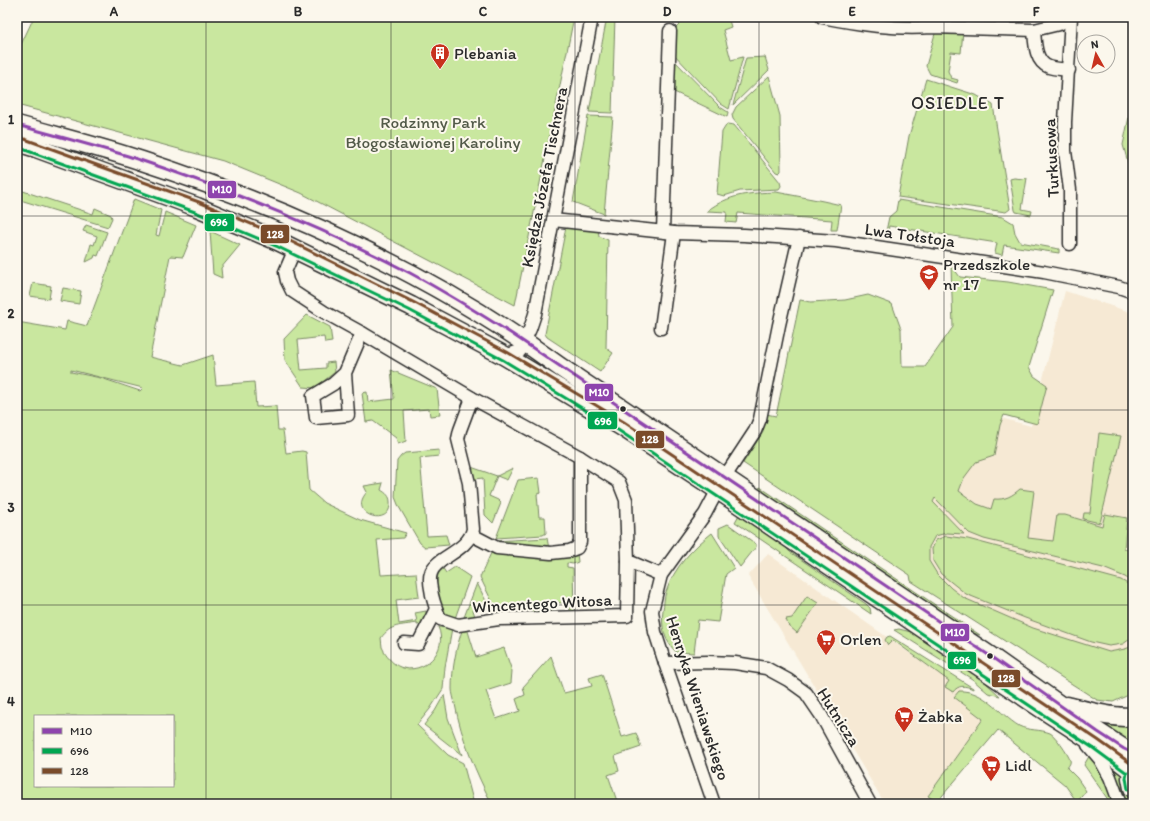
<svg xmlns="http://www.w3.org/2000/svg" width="1150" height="821" font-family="Itim,sans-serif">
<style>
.built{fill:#f6e9d4}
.green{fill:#c9e79f;stroke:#7a8965;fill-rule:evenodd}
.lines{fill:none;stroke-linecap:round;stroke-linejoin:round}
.street-casing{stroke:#2b2b2b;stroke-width:15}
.secondary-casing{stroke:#2b2b2b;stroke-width:21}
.street{stroke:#fbf7ec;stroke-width:12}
.secondary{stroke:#fbf7ec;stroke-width:18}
.bus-1-casing{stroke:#fbf7ec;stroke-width:6}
.bus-2-casing{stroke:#fbf7ec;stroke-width:6}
.bus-3-casing{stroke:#fbf7ec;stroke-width:6}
.bus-1{stroke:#8e44ad;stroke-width:3}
.bus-2{stroke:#00a651;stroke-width:3}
.bus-3{stroke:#7a4b2a;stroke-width:3}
.grid{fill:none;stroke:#2b2b2b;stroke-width:1;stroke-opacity:0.55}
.bus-dot{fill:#2b2b2b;stroke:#fbf7ec;stroke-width:1.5}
.labels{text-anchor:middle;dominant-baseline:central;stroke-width:4;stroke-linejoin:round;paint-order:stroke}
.poi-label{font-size:17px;fill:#2b2b2b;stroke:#fbf7ec;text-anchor:start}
.park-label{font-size:17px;fill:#525a48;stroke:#fbf7ec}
.street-label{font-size:17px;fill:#2b2b2b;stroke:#fbf7ec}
.neighbourhood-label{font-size:18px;letter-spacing:1px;fill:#2b2b2b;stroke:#fbf7ec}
.line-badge{stroke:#fbf7ec;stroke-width:1.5}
.badge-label{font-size:11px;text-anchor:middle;font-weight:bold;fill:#fff}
.neatline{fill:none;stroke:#2b2b2b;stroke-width:1.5}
.grid-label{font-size:13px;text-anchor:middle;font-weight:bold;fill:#2b2b2b}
</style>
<rect width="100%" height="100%" fill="#fbf7ec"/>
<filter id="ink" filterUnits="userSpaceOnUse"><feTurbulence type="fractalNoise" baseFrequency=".025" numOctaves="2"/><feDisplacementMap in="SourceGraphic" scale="8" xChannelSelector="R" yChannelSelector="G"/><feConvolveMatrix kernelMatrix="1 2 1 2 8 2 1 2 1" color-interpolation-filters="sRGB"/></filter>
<g filter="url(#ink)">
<!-- built -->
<g class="built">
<polygon points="1065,291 1133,313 1133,664 1110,692 910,575 963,408 1031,426"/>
<polygon points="768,554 997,714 933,804 885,804 748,576"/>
</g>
<!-- green -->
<g class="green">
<polygon points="34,17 574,17 515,305 301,193 223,161 17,105 17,53"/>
<polygon points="607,17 615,17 612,113 589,112"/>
<polygon points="687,17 728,17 731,27 723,30 731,60 743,57 729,109 721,104 671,51 672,32"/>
<polygon points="924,17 971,17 971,21 965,24 927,23"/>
<polygon points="936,30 963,31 961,53 951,52 948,71 951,78 958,80 957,83 930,74 926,66"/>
<polygon points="671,57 720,107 728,112 727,117 670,90"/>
<polygon points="765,57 769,70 733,105 746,58"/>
<polygon points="769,76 780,116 781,168 781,171 779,173 776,172 733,119 732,115 736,107"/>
<polygon points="926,79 976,95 993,105 1010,209 1006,212 898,197 909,136"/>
<polygon points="1133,98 1133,180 1123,145"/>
<polygon points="588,116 613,117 604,214 573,202"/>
<polygon points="727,124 734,125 780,182 781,186 779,189 740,191 724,196 717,194 722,132"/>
<polygon points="1014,178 1024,179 1024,178 1027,178 1022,209 1032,211 1031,215 1016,212 1015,210 1010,179"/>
<polygon points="17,189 93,214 95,208 111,215 112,218 108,227 17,199"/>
<path d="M776 192 823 201 841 205 837 230H831L832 220 738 213 736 223 726 222 727 212 707 211C729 194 750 193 776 192Z"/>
<path d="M134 199 161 210 156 235 159 236 165 212 196 225 183 257 170 256 150 357 183 365 213 355 216 385 254 382 256 407 276 406 278 430H283L286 453 302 451 306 452 309 490 324 503 360 520 406 533 403 538 377 540 381 575 416 573 419 597 396 600 399 624 417 621 415 613 426 611 428 623 417 625V623C400 626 391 624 381 638L382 647 384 651V652C388 658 393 664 400 667 423 676 449 651 438 627L452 628 445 667 443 689 430 709 417 725 448 755 463 763 474 804H17V322L65 330 67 321 87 326ZM71 370 143 388 140 391 101 378 71 372ZM35 716H173V786H35Z"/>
<polygon points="898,200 1003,217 1013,223 1015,233 1020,242 1059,249 1059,253 1004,245 1002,255 995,253 997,243 889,226 887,236 885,236 889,217 896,211"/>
<polygon points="86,225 107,232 98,256 95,255 94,258 86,262 91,244 94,245 97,236 83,231"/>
<polygon points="566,227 598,229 599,236 608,240 606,348 613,353 600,372 547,337 545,334"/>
<polygon points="210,231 240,245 221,268 222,278 213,274"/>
<path d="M951 265 960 277 1008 282 1053 290 1029 367 1034 376 1047 385 1037 424 1004 415 1000 425 994 456 976 462 964 478 959 491 977 504 991 509 994 499C1005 500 1012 496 1020 489L1034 491 1028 538 1053 541 1057 515H1065L1102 526 1105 514 1127 518 1124 549 1133 550V582L1125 577 1103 568 984 539 969 533 935 498 933 502 964 534 947 533 935 536 929 547V561L937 574 951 588 964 598 1033 628 1109 652 1125 649 1133 646V693L1113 702 1097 700 911 581 910 575 743 463 763 432 766 414 776 416 800 300 811 302 845 300 868 295 892 304 901 329 902 367H925L953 327Z"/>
<polygon points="33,283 51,286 49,299 30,296"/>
<polygon points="63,288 81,291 79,304 60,301"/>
<polygon points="307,315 330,327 332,342 325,343 324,337 298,340 301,370 326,368 326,363 334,362 335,372 315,388 303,387 285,360 284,339"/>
<polygon points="391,370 437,389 440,415 430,416 429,409 404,411 406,441 398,444 396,438 373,421 366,422 362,393 367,392 368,402 394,399"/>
<polygon points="1099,433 1121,436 1100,523 1083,519 1084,513 1090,513"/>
<polygon points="439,450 439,456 420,458 427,536 446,535 449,545 425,547 420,543 399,507 395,497 397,461 401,456 405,453"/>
<polygon points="471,467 497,476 513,468 507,480 497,476 489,496 498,500 501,503 493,523 485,515 483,478 474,479"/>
<polygon points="539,478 541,493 537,494 539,517 545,517 546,533 543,535 496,538 518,480"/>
<path d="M383 483 381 490C386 493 390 496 390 502 392 529 346 515 367 492L364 486Z"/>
<polygon points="760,487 980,635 973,633 963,628 757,492"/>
<polygon points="740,513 777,539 790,552 866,604 870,608 871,614 735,522"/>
<polygon points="728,524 756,544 756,547 740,567 719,536 719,528"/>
<path d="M712 533 734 568 726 574 718 622 698 620 694 653 676 652C664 640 661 627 663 610 664 604 664 598 666 592 674 567 693 548 712 533Z"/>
<polygon points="946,536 968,539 1121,580 1131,586 1133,590 1133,637 1123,644 1109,646 1091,642 1025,618 966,594 941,574 933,561 932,549 936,540"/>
<polygon points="547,538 549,549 497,543 494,541"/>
<polygon points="492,551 577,553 578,562 573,564 567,563 567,567 573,568 574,612 570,612 570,603 555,603 555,612 498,614 480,577"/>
<path d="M442 567 446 573 455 567 470 577 454 621C439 614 431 579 442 567Z"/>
<polygon points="477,583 488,605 473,610 476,620 463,620"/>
<polygon points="807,596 818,603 797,633 788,625 786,619 792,618"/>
<path d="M463 628H467L476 657 504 648 512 671 511 683 486 691 496 719 520 711 516 699 525 695 523 687 551 656 564 693 592 686 589 678 602 674 622 737 636 733 641 747 615 756 619 771 608 775 618 804H492C476 773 461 738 455 704 454 699 452 693 452 689 452 669 456 647 463 628Z"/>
<polygon points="899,629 915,633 971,669 1000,696 988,693 972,679 894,630"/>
<path d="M890 636 973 688V689C965 685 958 685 953 692L945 687 949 681 893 640 888 645 885 640 887 637Z"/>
<path d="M959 691C985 690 999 714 1019 726 1029 731 1040 729 1050 733 1055 735 1068 754 1070 760 1071 763 1069 765 1067 768L1077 778 1086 791 1077 802 1065 785 998 730 937 802 928 796 983 719 954 697Z"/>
<polygon points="444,695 448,718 462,755 424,725 435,711"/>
<polygon points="1111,720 1133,723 1133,746 1107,728"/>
<polygon points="1091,753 1099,762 1117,804 1111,804 1084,765"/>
<polygon points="1107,761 1125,773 1132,797 1132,804 1124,804"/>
</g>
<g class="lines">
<defs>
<g id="street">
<path d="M822 17C858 24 895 30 932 27L1034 30 1059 24 1071 17"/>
<path d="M1034 30C1035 43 1035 62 1049 67 1055 69 1062 69 1069 70"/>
<polyline points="553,220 674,233 744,235 836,241 1044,272 1119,287 1133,292"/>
<polyline points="663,231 670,31"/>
<polyline points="1070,244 1070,190 1065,151 1065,122 1071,17"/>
<polyline points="297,250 291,258 285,272 287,281 292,291 324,312 362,333 472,398 580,457 619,482 626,500 628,561 661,575"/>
<polyline points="661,328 674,233"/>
<polyline points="505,356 520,351 530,329 535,314 592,17"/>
<polyline points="345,373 348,415 316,418 313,396 333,384 345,373 362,333"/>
<path d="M472 398 460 430 458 439 469 483 473 529C468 552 435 557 431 573 429 578 430 584 431 589 432 599 436 609 440 619L458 625 499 619 627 616 628 561"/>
<polyline points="472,535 497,548 551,553 569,551 577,548 580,542 580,457"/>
<polyline points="404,643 418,644 436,609"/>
<polyline points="665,663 708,662 735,663 766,668 788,680 806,693 821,715 870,804"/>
<polyline points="1088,745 1100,759 1110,777 1120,804"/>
<polyline points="714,804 665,663 655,632 652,611 661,575 705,514 724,478 755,431 760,419 779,325 799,238"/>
</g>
<g id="secondary">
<path d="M17 125C59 137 101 147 142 161 289 209 435 275 560 367L990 656 1098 732 1124 749 1133 753"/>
<path d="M17 142 36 148 197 207 278 241 411 306 505 356 621 426 718 490 1032 702C1066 725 1101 745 1132 771"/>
<path d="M1067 706C1084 710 1116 720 1133 716"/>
<polyline points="1133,767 1131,778 1133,788"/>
</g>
</defs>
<!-- street casing -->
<use href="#street" class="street-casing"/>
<!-- secondary casing -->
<use href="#secondary" class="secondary-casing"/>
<!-- street -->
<use href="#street" class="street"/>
<!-- secondary -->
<use href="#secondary" class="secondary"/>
<defs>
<path id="bus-1" d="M17 125C54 135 91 145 128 156 225 188 320 226 410 273 445 292 479 313 512 334L990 656 1098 732 1124 749 1133 753"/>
<polyline id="bus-2" points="17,147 195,212 276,246 409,310 503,360 618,430 1093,748 1127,773 1126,778 1128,789"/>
<polyline id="bus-3" points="19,137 199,202 280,236 413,302 507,352 624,422 1098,740 1133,765"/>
</defs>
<!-- bus-1 casing -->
<use href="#bus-1" class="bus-1-casing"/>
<!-- bus-2 casing -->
<use href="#bus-2" class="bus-2-casing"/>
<!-- bus-3 casing -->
<use href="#bus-3" class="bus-3-casing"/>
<!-- bus-1 -->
<use href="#bus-1" class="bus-1"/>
<!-- bus-2 -->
<use href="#bus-2" class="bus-2"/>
<!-- bus-3 -->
<use href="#bus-3" class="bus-3"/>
</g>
</g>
<!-- grid -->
<path class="grid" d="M206 17V804M391 17V804M575 17V804M759 17V804M944 17V804M17 216H1133M17 410H1133M17 605H1133"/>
<!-- icons -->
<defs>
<symbol id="building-pin" viewBox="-11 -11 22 30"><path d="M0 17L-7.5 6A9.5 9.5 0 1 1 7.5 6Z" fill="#c8321e" stroke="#fbf7ec"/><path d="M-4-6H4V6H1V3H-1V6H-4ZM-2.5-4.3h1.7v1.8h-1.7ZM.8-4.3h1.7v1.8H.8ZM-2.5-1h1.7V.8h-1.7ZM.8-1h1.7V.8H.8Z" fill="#fff"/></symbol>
<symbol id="school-pin" viewBox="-11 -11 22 30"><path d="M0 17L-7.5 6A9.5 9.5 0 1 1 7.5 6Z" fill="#c8321e" stroke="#fbf7ec"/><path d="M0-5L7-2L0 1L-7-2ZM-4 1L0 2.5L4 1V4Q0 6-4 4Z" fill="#fff"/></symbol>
<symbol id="supermarket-pin" viewBox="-11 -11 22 30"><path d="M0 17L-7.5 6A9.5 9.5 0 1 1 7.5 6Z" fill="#c8321e" stroke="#fbf7ec"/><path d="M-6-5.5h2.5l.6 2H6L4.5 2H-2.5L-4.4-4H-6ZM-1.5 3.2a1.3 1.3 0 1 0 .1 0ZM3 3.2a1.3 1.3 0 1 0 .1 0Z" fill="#fff"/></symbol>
</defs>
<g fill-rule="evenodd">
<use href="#building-pin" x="429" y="42" width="22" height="30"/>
<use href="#school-pin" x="918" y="263" width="22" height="30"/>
<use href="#supermarket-pin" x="815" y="628" width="22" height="30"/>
<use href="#supermarket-pin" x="893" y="705" width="22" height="30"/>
<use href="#supermarket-pin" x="980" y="754" width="22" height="30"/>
</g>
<!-- markers -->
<g class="bus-dot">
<circle cx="623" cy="409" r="3.5"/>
<circle cx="990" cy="656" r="3.5"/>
</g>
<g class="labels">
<!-- poi labels -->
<g class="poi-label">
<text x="454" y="53">Plebania</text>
<text x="943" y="264">Przedszkole<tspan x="943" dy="20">nr 17</tspan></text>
<text x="840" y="639">Orlen</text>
<text x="918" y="716">Żabka</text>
<text x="1005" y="765">Lidl</text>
</g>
<!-- park labels -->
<g class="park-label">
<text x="433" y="122">Rodzinny Park<tspan x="433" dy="20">Błogosławionej Karoliny</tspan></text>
</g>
<!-- street labels -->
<g class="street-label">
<text transform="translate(1051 158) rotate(-93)">Turkusowa</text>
<text transform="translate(544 177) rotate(-79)">Księdza Józefa Tischnera</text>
<text transform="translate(910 235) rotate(8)">Lwa Tołstoja</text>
<text transform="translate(542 603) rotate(-3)">Wincentego Witosa</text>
<text transform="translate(698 698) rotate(72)">Henryka Wieniawskiego</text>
<text transform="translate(839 717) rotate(58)">Hutnicza</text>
</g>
<!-- neighbourhood labels -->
<g class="neighbourhood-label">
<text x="958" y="103">OSIEDLE T</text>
</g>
</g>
<g class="line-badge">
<rect x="207" y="180" width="30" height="19" rx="4" fill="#8e44ad"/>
<rect x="204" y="213" width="31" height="19" rx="4" fill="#00a651"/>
<rect x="260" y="224" width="30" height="20" rx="4" fill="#7a4b2a"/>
<rect x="584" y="383" width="30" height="19" rx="4" fill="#8e44ad"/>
<rect x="587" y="411" width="31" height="19" rx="4" fill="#00a651"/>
<rect x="635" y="430" width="30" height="19" rx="4" fill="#7a4b2a"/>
<rect x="940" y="623" width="30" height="19" rx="4" fill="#8e44ad"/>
<rect x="947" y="651" width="30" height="19" rx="4" fill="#00a651"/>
<rect x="991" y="669" width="30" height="19" rx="4" fill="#7a4b2a"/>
</g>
<g class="badge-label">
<text x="222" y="193">M10</text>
<text x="219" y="226">696</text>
<text x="275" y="238">128</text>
<text x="599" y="396">M10</text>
<text x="603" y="425">696</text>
<text x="650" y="443">128</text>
<text x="955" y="636">M10</text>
<text x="962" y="664">696</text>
<text x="1006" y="682">128</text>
</g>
<!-- margin -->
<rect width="1150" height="821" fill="none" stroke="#fbf7ec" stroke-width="44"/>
<!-- legend -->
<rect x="34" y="715" width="140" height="72" fill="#fbf7ec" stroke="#a8a59f"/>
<rect x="42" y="728" width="20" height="6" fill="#8e44ad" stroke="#a8a59f"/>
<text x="70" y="735" font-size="12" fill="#2b2b2b">M10</text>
<rect x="42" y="748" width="20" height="6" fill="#00a651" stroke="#a8a59f"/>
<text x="70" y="755" font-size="12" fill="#2b2b2b">696</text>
<rect x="42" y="768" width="20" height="6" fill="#7a4b2a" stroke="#a8a59f"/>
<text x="70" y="775" font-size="12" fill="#2b2b2b">128</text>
<!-- north arrow -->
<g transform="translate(1096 54) rotate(352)"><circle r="19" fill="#fbf7ec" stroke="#a8a59f"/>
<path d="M0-3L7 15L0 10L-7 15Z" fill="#c8321e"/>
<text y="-6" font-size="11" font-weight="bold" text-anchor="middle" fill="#2b2b2b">N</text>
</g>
<rect x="22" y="22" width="1106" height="777" class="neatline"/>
<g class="grid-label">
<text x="114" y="16">A</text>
<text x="298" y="16">B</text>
<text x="483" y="16">C</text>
<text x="667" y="16">D</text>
<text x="852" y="16">E</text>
<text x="1036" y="16">F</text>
<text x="11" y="124">1</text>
<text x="11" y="318">2</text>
<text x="11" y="512">3</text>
<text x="11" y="706">4</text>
</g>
</svg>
